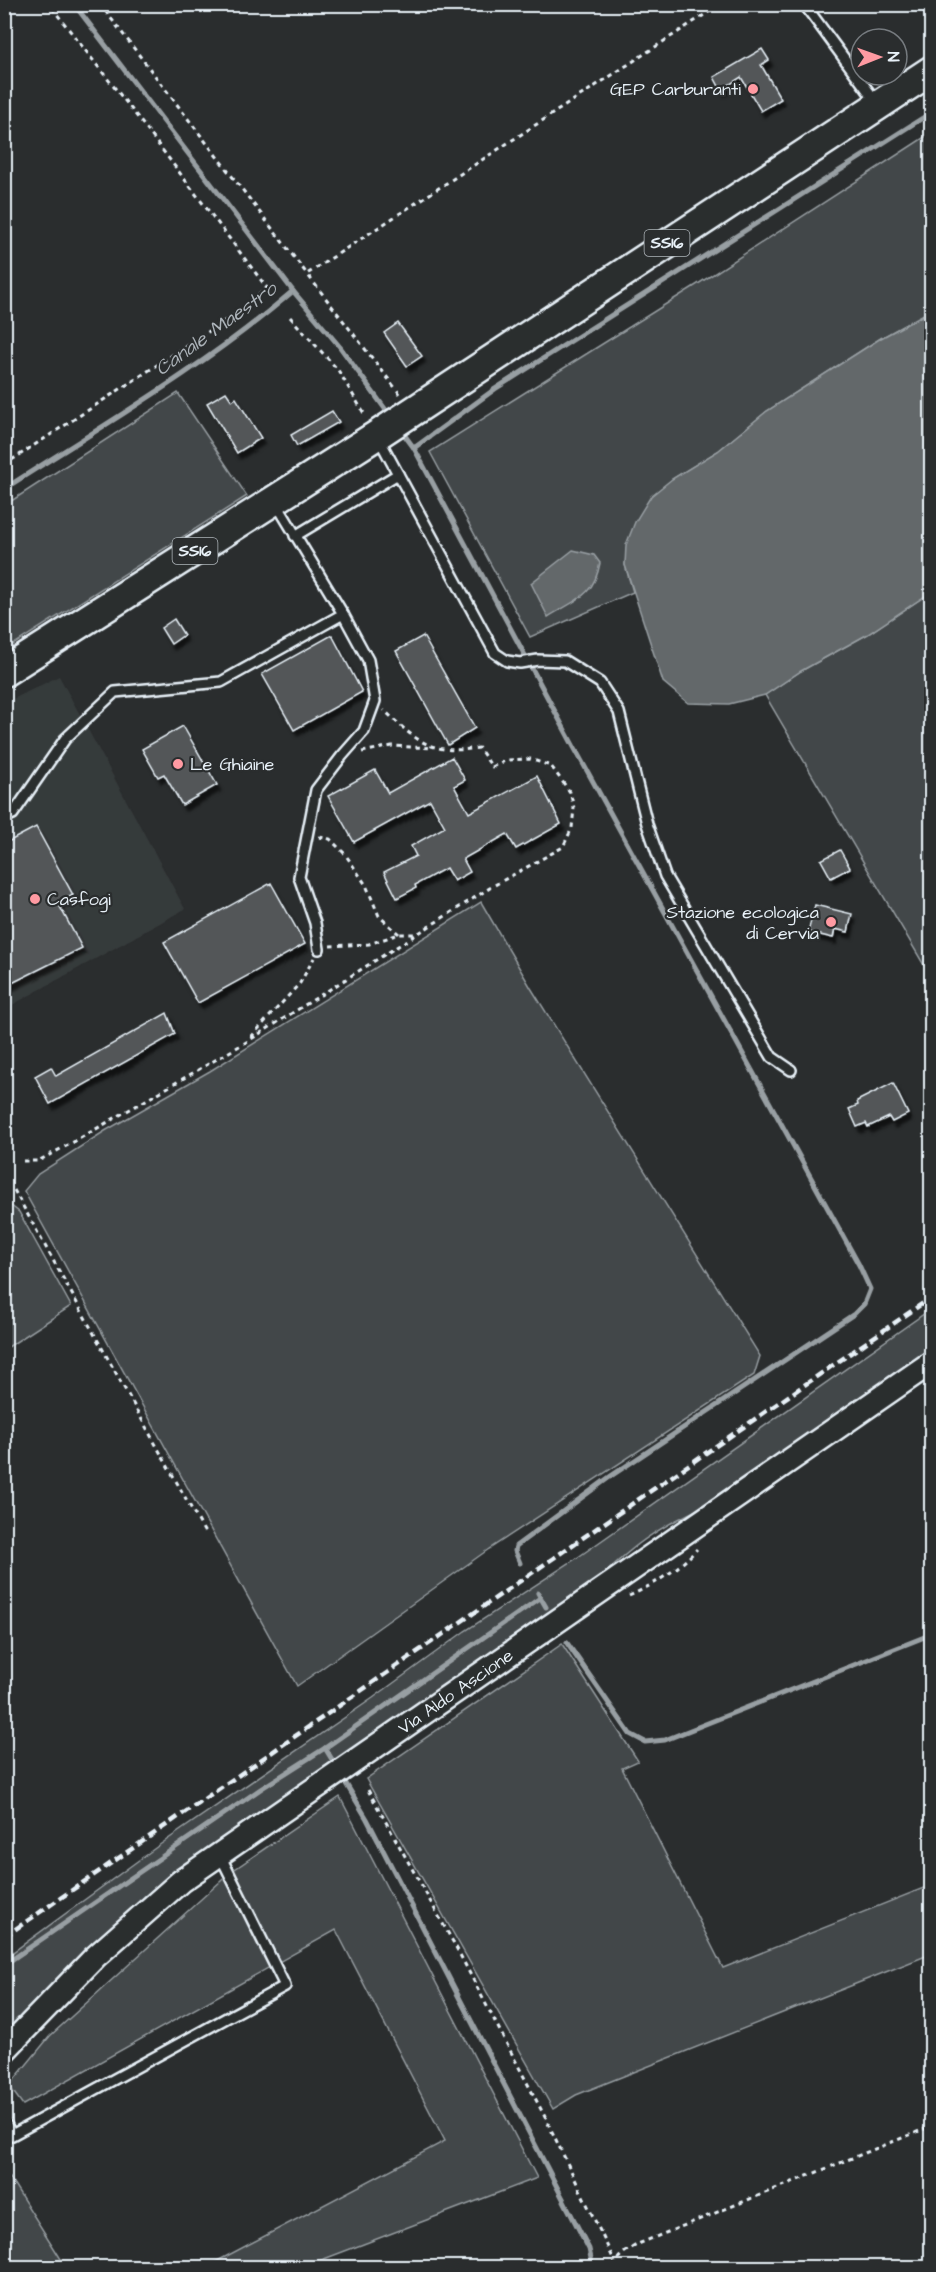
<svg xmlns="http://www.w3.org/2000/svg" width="936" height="2272" font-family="'Architects Daughter',sans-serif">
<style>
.built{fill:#363a3b}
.green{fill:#424648;stroke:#959ca0;stroke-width:1.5}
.water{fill:#63686b;stroke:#989fa3;stroke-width:1.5}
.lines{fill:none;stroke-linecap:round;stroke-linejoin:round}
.stream{stroke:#989fa3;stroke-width:5}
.building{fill:#535759;stroke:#e8f1f8;stroke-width:1.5;filter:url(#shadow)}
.service-casing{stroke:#e8f1f8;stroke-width:14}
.tertiary-casing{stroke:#e8f1f8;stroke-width:27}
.primary-casing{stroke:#e8f1f8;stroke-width:33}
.path{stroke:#e8f1f8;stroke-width:3;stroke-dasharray:4.5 4.5;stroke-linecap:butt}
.service{stroke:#2a2d2e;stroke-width:9}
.tertiary{stroke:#2a2d2e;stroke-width:22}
.primary{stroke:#2a2d2e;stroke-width:28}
.rail{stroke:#e8f1f8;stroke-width:4.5;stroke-dasharray:9 4.5;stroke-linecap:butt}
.poi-dot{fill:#ff9aa2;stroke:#2a2d2e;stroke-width:2}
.labels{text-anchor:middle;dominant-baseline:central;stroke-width:4.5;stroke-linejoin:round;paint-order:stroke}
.shield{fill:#2a2d2e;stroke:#afb6bb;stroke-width:1.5}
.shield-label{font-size:16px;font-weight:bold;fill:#e8f1f8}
.poi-label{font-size:18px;fill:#e8f1f8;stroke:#2a2d2e;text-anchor:end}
.street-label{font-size:18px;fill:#e8f1f8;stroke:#2a2d2e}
.water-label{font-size:20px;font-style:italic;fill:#acb3b9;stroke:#2a2d2e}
</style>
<defs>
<filter id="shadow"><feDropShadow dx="3.5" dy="6" stdDeviation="1.5" flood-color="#0009"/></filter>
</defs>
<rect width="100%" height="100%" fill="#2a2d2e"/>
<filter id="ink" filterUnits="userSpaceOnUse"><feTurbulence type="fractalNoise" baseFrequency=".0167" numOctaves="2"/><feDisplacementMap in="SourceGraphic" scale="12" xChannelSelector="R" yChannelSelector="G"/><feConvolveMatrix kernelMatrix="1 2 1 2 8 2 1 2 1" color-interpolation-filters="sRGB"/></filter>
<g filter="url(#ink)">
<!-- built -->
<polygon class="built" points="59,676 185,909 5,1009 5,703"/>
<!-- green -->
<g class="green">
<polygon points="931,133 931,310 881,338 767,411 718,451 672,479 626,557 625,565 633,592 530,637 430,452 698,284"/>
<polygon points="178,393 247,496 5,650 5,505"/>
<polygon points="931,592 931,977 765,695 801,671 868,634"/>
<polygon points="481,902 531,988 760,1356 754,1375 489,1549 297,1686 24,1191 38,1174 105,1131 210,1071"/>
<polygon points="10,1205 19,1212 71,1306 5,1349 4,1210"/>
<path d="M931 1309V1349L703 1507C655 1529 632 1546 595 1583L340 1760 5 2036V1958L158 1846 373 1698 465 1631 574 1560Z"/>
<polygon points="562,1644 638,1761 622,1768 723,1968 931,1885 931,1954 576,2095 553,2109 366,1779"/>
<polygon points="340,1797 537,2178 303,2267 206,2267 445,2141 336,1930 23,2105 9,2086 50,2036 232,1871"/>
<polygon points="5,2167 8,2175 66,2267 5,2267"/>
</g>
<!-- water -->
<g class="water">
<polygon points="931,311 931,592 868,634 801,671 765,695 729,704 688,703 663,682 625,565 626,545 635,522 651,496 672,479 718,451 767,411 881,338"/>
<path d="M573 550 594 555 600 563C594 597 575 600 548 617L531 583Z"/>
</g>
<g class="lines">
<!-- stream -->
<g class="stream">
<polyline points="293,291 340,347 391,417"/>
<polyline points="400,429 414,448 574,747 859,1265 870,1289 864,1304 854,1314 611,1476 516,1546 515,1551 520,1563"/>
<polyline points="414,448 495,389 932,112"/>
<path d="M4 489C102 426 205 367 293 291L74 4"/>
<polyline points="538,1593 546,1607"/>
<polyline points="567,1643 630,1734 645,1742 665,1740 932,1634"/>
<polyline points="336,1766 325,1748 540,1598"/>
<polyline points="342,1777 367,1819 589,2249 593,2268"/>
<polyline points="4,1965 262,1788 325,1748"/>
</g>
</g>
<!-- building -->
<g class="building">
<polygon points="762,49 769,60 761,65 781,99 761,111 741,77 721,90 714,77"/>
<polygon points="398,323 422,356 407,366 384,333"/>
<polygon points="226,392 232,401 236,398 261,438 237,453 207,403"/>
<polygon points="332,411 339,422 297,446 291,435"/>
<polygon points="174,619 184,635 171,644 161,628"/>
<polygon points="332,635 362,692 294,730 262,674"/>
<polygon points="423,636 475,728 448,745 396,651"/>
<polygon points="183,726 217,785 182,805 164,774 158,777 142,749"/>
<polygon points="452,757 465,780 454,786 469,813 537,776 561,824 516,849 507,834 463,859 470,872 454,881 446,868 415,885 416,888 397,898 384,872 416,856 411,846 445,827 430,800 354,842 328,796 375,770 388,793"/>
<polygon points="36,827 73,895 58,903 82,948 4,987 4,844"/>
<polygon points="840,850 850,868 831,878 821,860"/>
<polygon points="271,883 305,944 198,1003 164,942"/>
<polygon points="815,905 852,914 848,932 835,929 833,938 808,932"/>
<polygon points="167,1013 175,1034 50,1104 35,1076 51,1067 56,1076"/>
<polygon points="893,1083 908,1114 892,1122 889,1117 868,1127 866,1123 857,1127 849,1109 858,1105 857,1101"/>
</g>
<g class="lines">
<defs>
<g id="service">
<polyline points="804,4 877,103"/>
<polyline points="378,437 495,653 507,661 520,663 538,660 565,661 600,683 619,712 647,824 665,876 772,1057 791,1070"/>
<polyline points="295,536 398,474"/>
<polyline points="4,818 13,814 65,739 115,692 221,682 343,614 276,503"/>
<polyline points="319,949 315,923 299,877 316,790 342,756 364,731 375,701 368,660 343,614"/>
<polyline points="4,2121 12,2135 285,1986 220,1855"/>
</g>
<g id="tertiary">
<path id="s1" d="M4 2051 95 1957 181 1881 932 1362"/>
</g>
<polyline id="primary" points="4,672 377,435 932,70"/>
</defs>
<!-- service casing -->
<use href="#service" class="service-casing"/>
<!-- tertiary casing -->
<use href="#tertiary" class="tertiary-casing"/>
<!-- primary casing -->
<use href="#primary" class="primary-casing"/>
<!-- path -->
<g class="path">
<polyline points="100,4 307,274"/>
<polyline points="290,317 338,370 365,415"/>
<polyline points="400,394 307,274 721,4"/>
<polyline points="4,465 243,309 267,288 129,106 49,4"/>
<polyline points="362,752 392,746 433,748"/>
<polyline points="319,837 330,839 345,854 366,885 379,916 399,934"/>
<polyline points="330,946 369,944 399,934 417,934"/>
<polyline points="251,1037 300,983 314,958"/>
<path d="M23 1161H38L70 1144 248 1041 493 886 563 847 572 828 574 808 570 792 551 766 530 759 507 760 492 767 479 748C431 755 417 742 384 710"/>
<polyline points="14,1190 205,1533"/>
<path d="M629 1596C655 1584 678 1570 697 1549"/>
<polyline points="368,1790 457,1949 544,2115 615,2262"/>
<polyline points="4,2076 11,2069"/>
<path d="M616 2268C614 2256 629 2250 638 2244L932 2126"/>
</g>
<!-- service -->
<use href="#service" class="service"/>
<!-- tertiary -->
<use href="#tertiary" class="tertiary"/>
<!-- primary -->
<use href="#primary" class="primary"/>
<!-- rail -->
<polyline class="rail" points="4,1937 932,1297"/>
</g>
</g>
<!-- markers -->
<g class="poi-dot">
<circle cx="753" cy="89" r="6"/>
<circle cx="178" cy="764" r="6"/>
<circle cx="35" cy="899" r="6"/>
<circle cx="831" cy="922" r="6"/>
</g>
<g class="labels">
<!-- shield labels -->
<g class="shield">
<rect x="644.5" y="230" width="45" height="26" rx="4.5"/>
<rect x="172.5" y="538" width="45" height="26" rx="4.5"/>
</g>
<g class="shield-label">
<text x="667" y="243">SS16</text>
<text x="195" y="551">SS16</text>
</g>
<!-- poi labels -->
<g class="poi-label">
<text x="741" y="89">GEP Carburanti</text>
<text x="190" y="764" text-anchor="start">Le Ghiaine</text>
<text x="47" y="899" text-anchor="start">Casfogi</text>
<text x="819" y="912">Stazione ecologica<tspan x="819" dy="21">di Cervia</tspan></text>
</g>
<!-- street labels -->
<g class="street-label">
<text stroke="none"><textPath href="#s1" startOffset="579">Via Aldo Ascione</textPath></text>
</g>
<!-- water labels -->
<g class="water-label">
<text transform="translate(216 329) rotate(-36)">Canale Maestro</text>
</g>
</g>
<!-- margin -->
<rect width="936" height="2272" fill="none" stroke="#2a2d2e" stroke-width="24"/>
<rect x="12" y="12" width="912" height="2248" fill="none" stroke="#e8f1f8" stroke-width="2" filter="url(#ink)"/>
<!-- north arrow -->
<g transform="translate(879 57) rotate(89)"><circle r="28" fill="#2a2d2e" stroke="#767b7f" stroke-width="1.5"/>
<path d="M0-4.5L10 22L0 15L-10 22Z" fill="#ff9aa2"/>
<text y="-9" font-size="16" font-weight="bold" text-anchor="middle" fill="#e8f1f8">N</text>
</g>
</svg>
